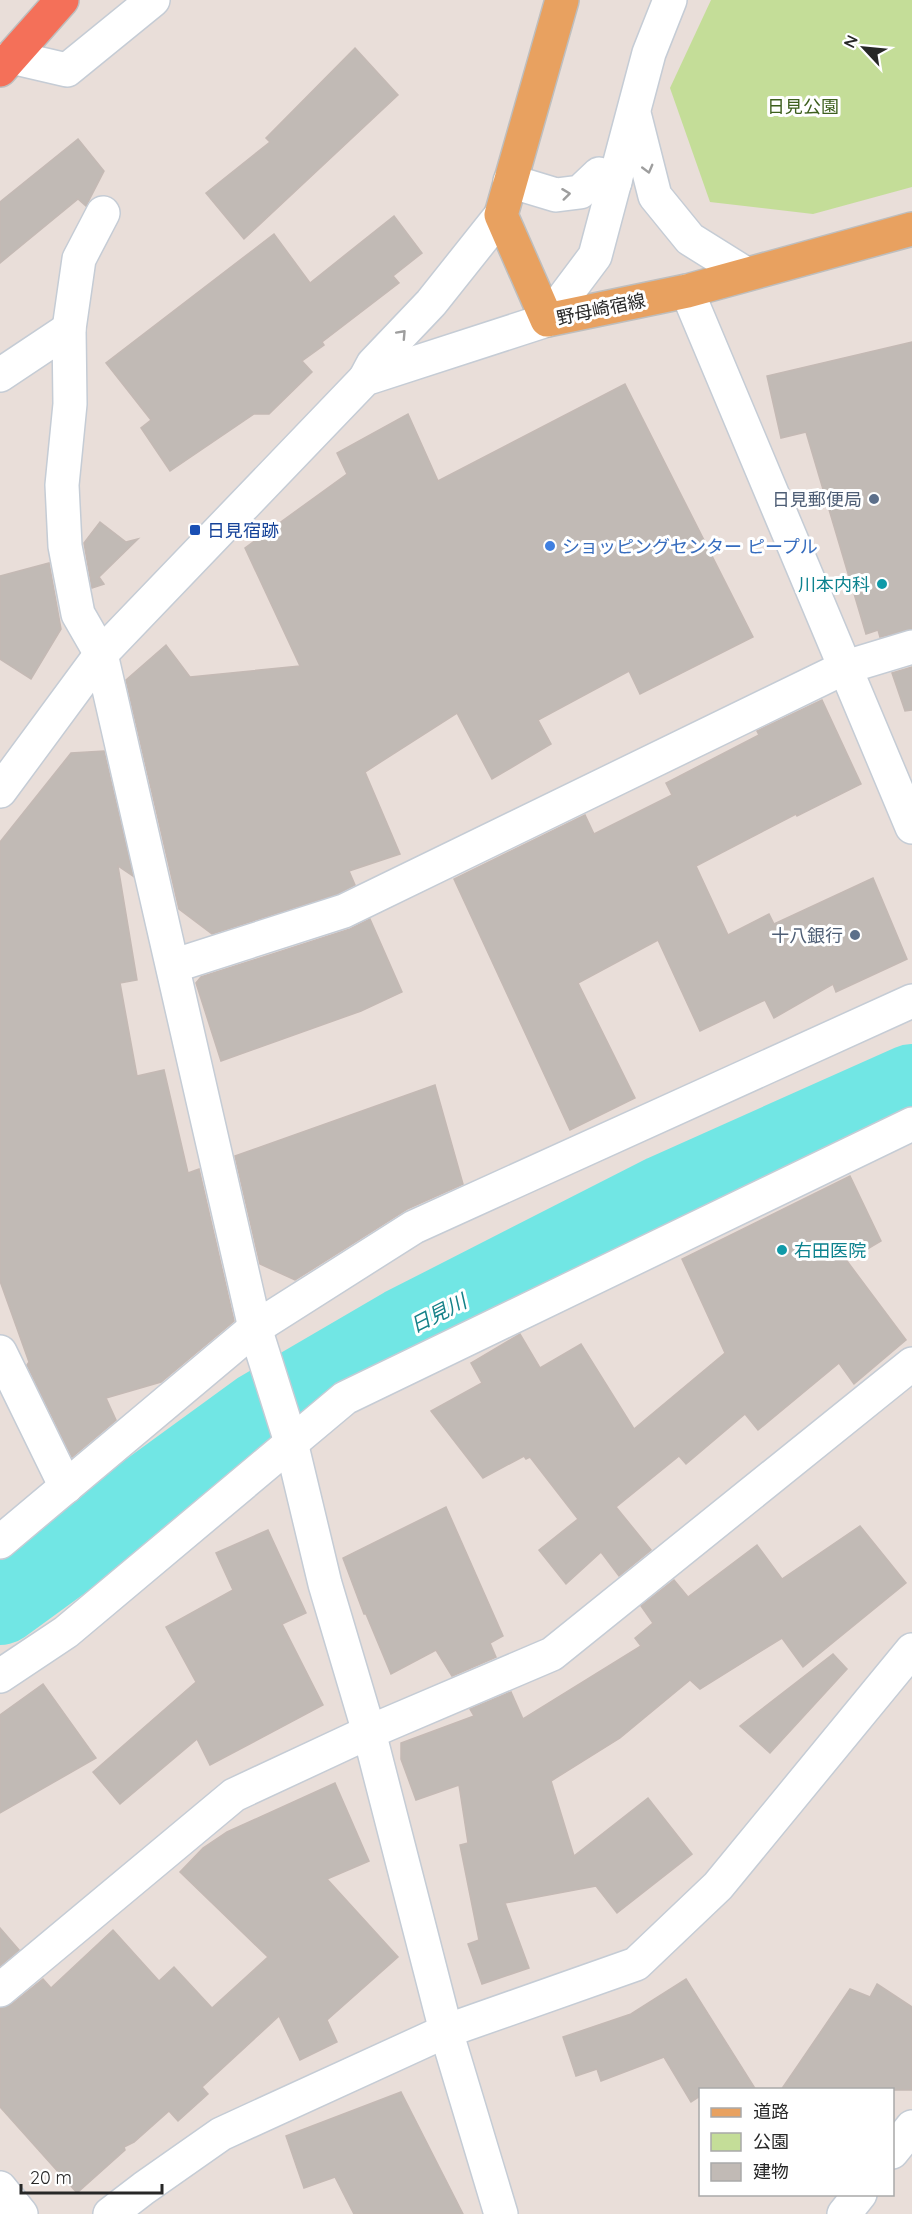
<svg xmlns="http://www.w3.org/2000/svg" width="912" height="2214" font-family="Quicksand,'Noto Sans JP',sans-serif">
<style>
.green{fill:#c4dd98}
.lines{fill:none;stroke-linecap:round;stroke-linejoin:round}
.river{stroke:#71e6e4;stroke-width:84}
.building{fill:#c1bab5;stroke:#c4b9b4;stroke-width:1.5}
.street-casing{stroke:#c5ccd5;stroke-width:36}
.secondary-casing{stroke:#c5ccd5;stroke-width:36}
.primary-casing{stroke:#bebebe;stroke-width:36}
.highway-casing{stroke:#bebebe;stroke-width:36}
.street{stroke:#fff;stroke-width:33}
.secondary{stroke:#fff;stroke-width:33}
.primary{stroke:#e8a160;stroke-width:33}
.highway{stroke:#f47059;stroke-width:33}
.oneway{stroke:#9e9e9e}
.service-dot{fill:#5c6f8a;stroke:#fff;stroke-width:2}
.transit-dot{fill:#1a4fb4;stroke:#fff;stroke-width:2}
.shop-dot{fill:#3f7fe0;stroke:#fff;stroke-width:2}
.culture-dot{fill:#0f9aa8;stroke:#fff;stroke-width:2}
.labels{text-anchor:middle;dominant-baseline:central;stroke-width:6;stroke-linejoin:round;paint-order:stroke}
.park-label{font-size:18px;fill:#3d5f1d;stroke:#fff}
.street-label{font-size:18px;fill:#272727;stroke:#fff}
.service-label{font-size:18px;fill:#4e5e75;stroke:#fff;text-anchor:end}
.transit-label{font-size:18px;fill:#164399;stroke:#fff;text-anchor:start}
.shop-label{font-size:18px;fill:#366cbe;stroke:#fff;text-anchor:start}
.culture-label{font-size:18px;fill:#0d838f;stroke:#fff;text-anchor:end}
.water-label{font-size:20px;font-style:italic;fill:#158188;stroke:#fff}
</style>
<rect width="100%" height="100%" fill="#e9ded9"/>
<!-- green -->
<polygon class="green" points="711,0 912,0 912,187 813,214 710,202 670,88"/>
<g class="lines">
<!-- river -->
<polyline class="river" points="0,1603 261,1413 405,1329 666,1196 912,1086"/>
</g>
<!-- building -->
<g class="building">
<polygon points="355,48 398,95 244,239 206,193 270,142 266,138"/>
<polygon points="78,139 104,171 86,206 78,199 0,263 0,202"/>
<polygon points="394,216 422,253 393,276 399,283 322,342 324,345 302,361 312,372 269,414 254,414 170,471 141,428 151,420 106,363 274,234 310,283"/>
<polygon points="912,342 912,629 880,637 878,630 866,634 806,432 781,438 767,376"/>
<polygon points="625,384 753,637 640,694 629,671 538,720 551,744 492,779 457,713 365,772 400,854 349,871 355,885 337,894 212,934 179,909 126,680 166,645 190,677 300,666 245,548 347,474 337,453 408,414 438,481"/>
<polygon points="100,522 126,542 138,539 99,577 104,584 92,588 84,543"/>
<polygon points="49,563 61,629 31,679 0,659 0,576"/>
<polygon points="912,667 912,710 905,711 892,673"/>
<polygon points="822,700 861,784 797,816 796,814 696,866 728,935 769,914 774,924 873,878 907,959 836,992 833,984 774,1018 765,1000 700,1031 658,940 578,983 635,1098 570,1130 454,879 585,815 594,834 672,795 666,783 759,735 757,731"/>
<polygon points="104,751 133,876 118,866 137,980 120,983 137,1076 164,1070 188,1173 199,1169 234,1321 161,1382 106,1398 116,1420 72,1457 27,1365 29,1362 0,1281 0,842 71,753"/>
<polygon points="370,919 402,992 361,1011 221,1061 196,983 201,977 350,929"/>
<polygon points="435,1085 463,1184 407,1209 295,1280 260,1264 235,1156"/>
<polygon points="850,1176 881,1241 847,1261 906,1340 854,1384 839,1363 758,1430 745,1414 686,1464 679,1456 616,1507 651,1550 619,1576 601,1552 566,1584 539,1550 578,1519 530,1457 526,1459 524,1456 483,1478 431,1411 482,1383 471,1363 520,1334 540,1368 581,1344 634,1429 725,1353 682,1259"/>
<polygon points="446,1507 503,1636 490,1643 496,1657 452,1676 436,1650 391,1674 366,1614 364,1614 343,1558"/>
<polygon points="860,1526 906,1583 803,1667 782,1638 700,1689 690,1680 620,1738 551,1781 574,1856 648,1798 692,1854 617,1913 596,1886 505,1903 529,1968 482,1984 468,1944 479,1940 460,1845 468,1843 459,1785 416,1800 401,1759 401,1743 474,1716 470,1709 511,1692 523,1719 641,1646 635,1638 653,1623 641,1606 674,1580 688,1597 757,1545 782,1579"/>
<polygon points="268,1530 306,1613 282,1624 323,1705 210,1765 197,1739 120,1804 93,1772 196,1682 166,1627 233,1590 216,1553"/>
<polygon points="833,1654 847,1669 770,1753 740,1726"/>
<polygon points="43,1684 96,1758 0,1813 0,1715"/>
<polygon points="335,1783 369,1861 327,1879 398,1957 327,2020 337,2042 300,2060 279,2016 202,2087 208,2094 178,2121 169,2111 134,2142 124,2147 125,2150 77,2193 0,2107 0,2008 12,2004 43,1979 51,1988 113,1930 159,1981 174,1967 212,2008 268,1957 180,1872 203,1848 227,1832"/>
<polygon points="0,1928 19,1950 0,1966"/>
<polygon points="686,1979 756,2090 700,2090 700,2096 691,2102 664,2057 601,2081 597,2069 576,2076 563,2037 631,2014"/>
<polygon points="877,1984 912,2007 912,2090 781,2090 850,1989 870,1997"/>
<polygon points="401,2092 463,2214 354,2214 335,2177 304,2188 286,2136"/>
</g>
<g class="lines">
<defs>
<g id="street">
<polyline points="11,57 67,70 153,0"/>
<polyline points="687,291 912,827"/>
<polyline points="69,329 79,259 103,213"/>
<polyline points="0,375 69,329 70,404 62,485 65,546 78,614 101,654 255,1328 291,1442 325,1584 369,1732 446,2031 501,2214"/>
<polyline points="173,966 344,911 846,667 912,647"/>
<polyline points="0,1352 66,1487"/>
<polyline points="0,1542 255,1328 414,1227 912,1001"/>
<polyline points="0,1676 66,1632 345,1398 912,1124"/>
<polyline points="0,1990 234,1795 369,1732 552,1654 912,1364"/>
<polyline points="892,2152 912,2127"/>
<polyline points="0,2188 21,2214"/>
<polyline points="110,2214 144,2188 221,2134 446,2031 636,1964 718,1886 912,1650"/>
<polyline points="844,2214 860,2194"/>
</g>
<g id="secondary">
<polyline points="635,117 655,196 690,239 746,274"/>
<polyline points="510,181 556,195 580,192 599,174 615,182"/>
<polyline points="365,379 373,364 431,303 501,215"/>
<polyline points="0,791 101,654 365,379 547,320 595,256 649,53 670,0"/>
</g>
<polyline id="primary" points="562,0 501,215 547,320 687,291 912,229"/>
<polyline id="highway" points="0,70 62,0"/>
</defs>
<!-- street casing -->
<use href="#street" class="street-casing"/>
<!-- secondary casing -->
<use href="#secondary" class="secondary-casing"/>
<!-- primary casing -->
<use href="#primary" class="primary-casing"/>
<!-- highway casing -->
<use href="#highway" class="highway-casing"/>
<!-- street -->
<use href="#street" class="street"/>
<!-- secondary -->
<use href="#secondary" class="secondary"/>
<!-- primary -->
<use href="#primary" class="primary"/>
<!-- highway -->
<use href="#highway" class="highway"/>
</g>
<!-- one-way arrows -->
<defs><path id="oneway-chevron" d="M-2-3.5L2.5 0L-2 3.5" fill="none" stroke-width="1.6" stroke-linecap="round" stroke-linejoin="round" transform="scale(1.5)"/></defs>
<g class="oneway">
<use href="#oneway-chevron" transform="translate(648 169) rotate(75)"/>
<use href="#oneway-chevron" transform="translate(566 194) rotate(-7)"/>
<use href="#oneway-chevron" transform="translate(402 334) rotate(-47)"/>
</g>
<!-- markers -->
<g class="service-dot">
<circle cx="874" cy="499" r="6"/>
<circle cx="855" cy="935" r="6"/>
</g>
<rect class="transit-dot" x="189" y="524" width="12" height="12" rx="3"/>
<circle class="shop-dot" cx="550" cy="546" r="6"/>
<g class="culture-dot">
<circle cx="882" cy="584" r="6"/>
<circle cx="782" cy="1250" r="6"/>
</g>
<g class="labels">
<!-- park labels -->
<g class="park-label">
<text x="803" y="106">日見公園</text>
</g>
<!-- street labels -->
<g class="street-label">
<text transform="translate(601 309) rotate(-12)">野母崎宿線</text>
</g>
<!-- service labels -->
<g class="service-label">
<text x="862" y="499">日見郵便局</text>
<text x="843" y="935">十八銀行</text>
</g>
<!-- transit labels -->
<g class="transit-label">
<text x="207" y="530">日見宿跡</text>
</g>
<!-- shop labels -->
<g class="shop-label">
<text x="562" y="546">ショッピングセンター ピープル</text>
</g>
<!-- culture labels -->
<g class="culture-label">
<text x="870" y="584">川本内科</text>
<text x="794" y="1250" text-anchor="start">右田医院</text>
</g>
<!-- water labels -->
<g class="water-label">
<text transform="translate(438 1313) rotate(-27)">日見川</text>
</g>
</g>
<!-- legend -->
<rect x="699" y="2088" width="195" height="108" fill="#ffffff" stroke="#a9a9a9" stroke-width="1.5"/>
<rect x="711" y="2108" width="30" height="9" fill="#e8a160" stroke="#a9a9a9" stroke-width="1.5"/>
<text x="753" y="2118" font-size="18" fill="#272727">道路</text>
<rect x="711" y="2133" width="30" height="18" fill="#c4dd98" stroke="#a9a9a9" stroke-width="1.5"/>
<text x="753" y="2148" font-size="18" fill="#272727">公園</text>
<rect x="711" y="2163" width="30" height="18" fill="#c1bab5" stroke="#a9a9a9" stroke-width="1.5"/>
<text x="753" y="2178" font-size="18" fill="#272727">建物</text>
<!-- north arrow -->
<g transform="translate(864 48) rotate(296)" stroke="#ffffff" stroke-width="4.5" paint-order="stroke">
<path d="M0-4.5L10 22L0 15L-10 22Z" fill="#272727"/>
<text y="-9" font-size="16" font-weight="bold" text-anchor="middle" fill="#272727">N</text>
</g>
<!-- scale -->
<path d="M21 2184v9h141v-9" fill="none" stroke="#272727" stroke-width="3"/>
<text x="30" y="2184" font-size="18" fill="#272727" stroke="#ffffff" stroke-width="4.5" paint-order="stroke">20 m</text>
</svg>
